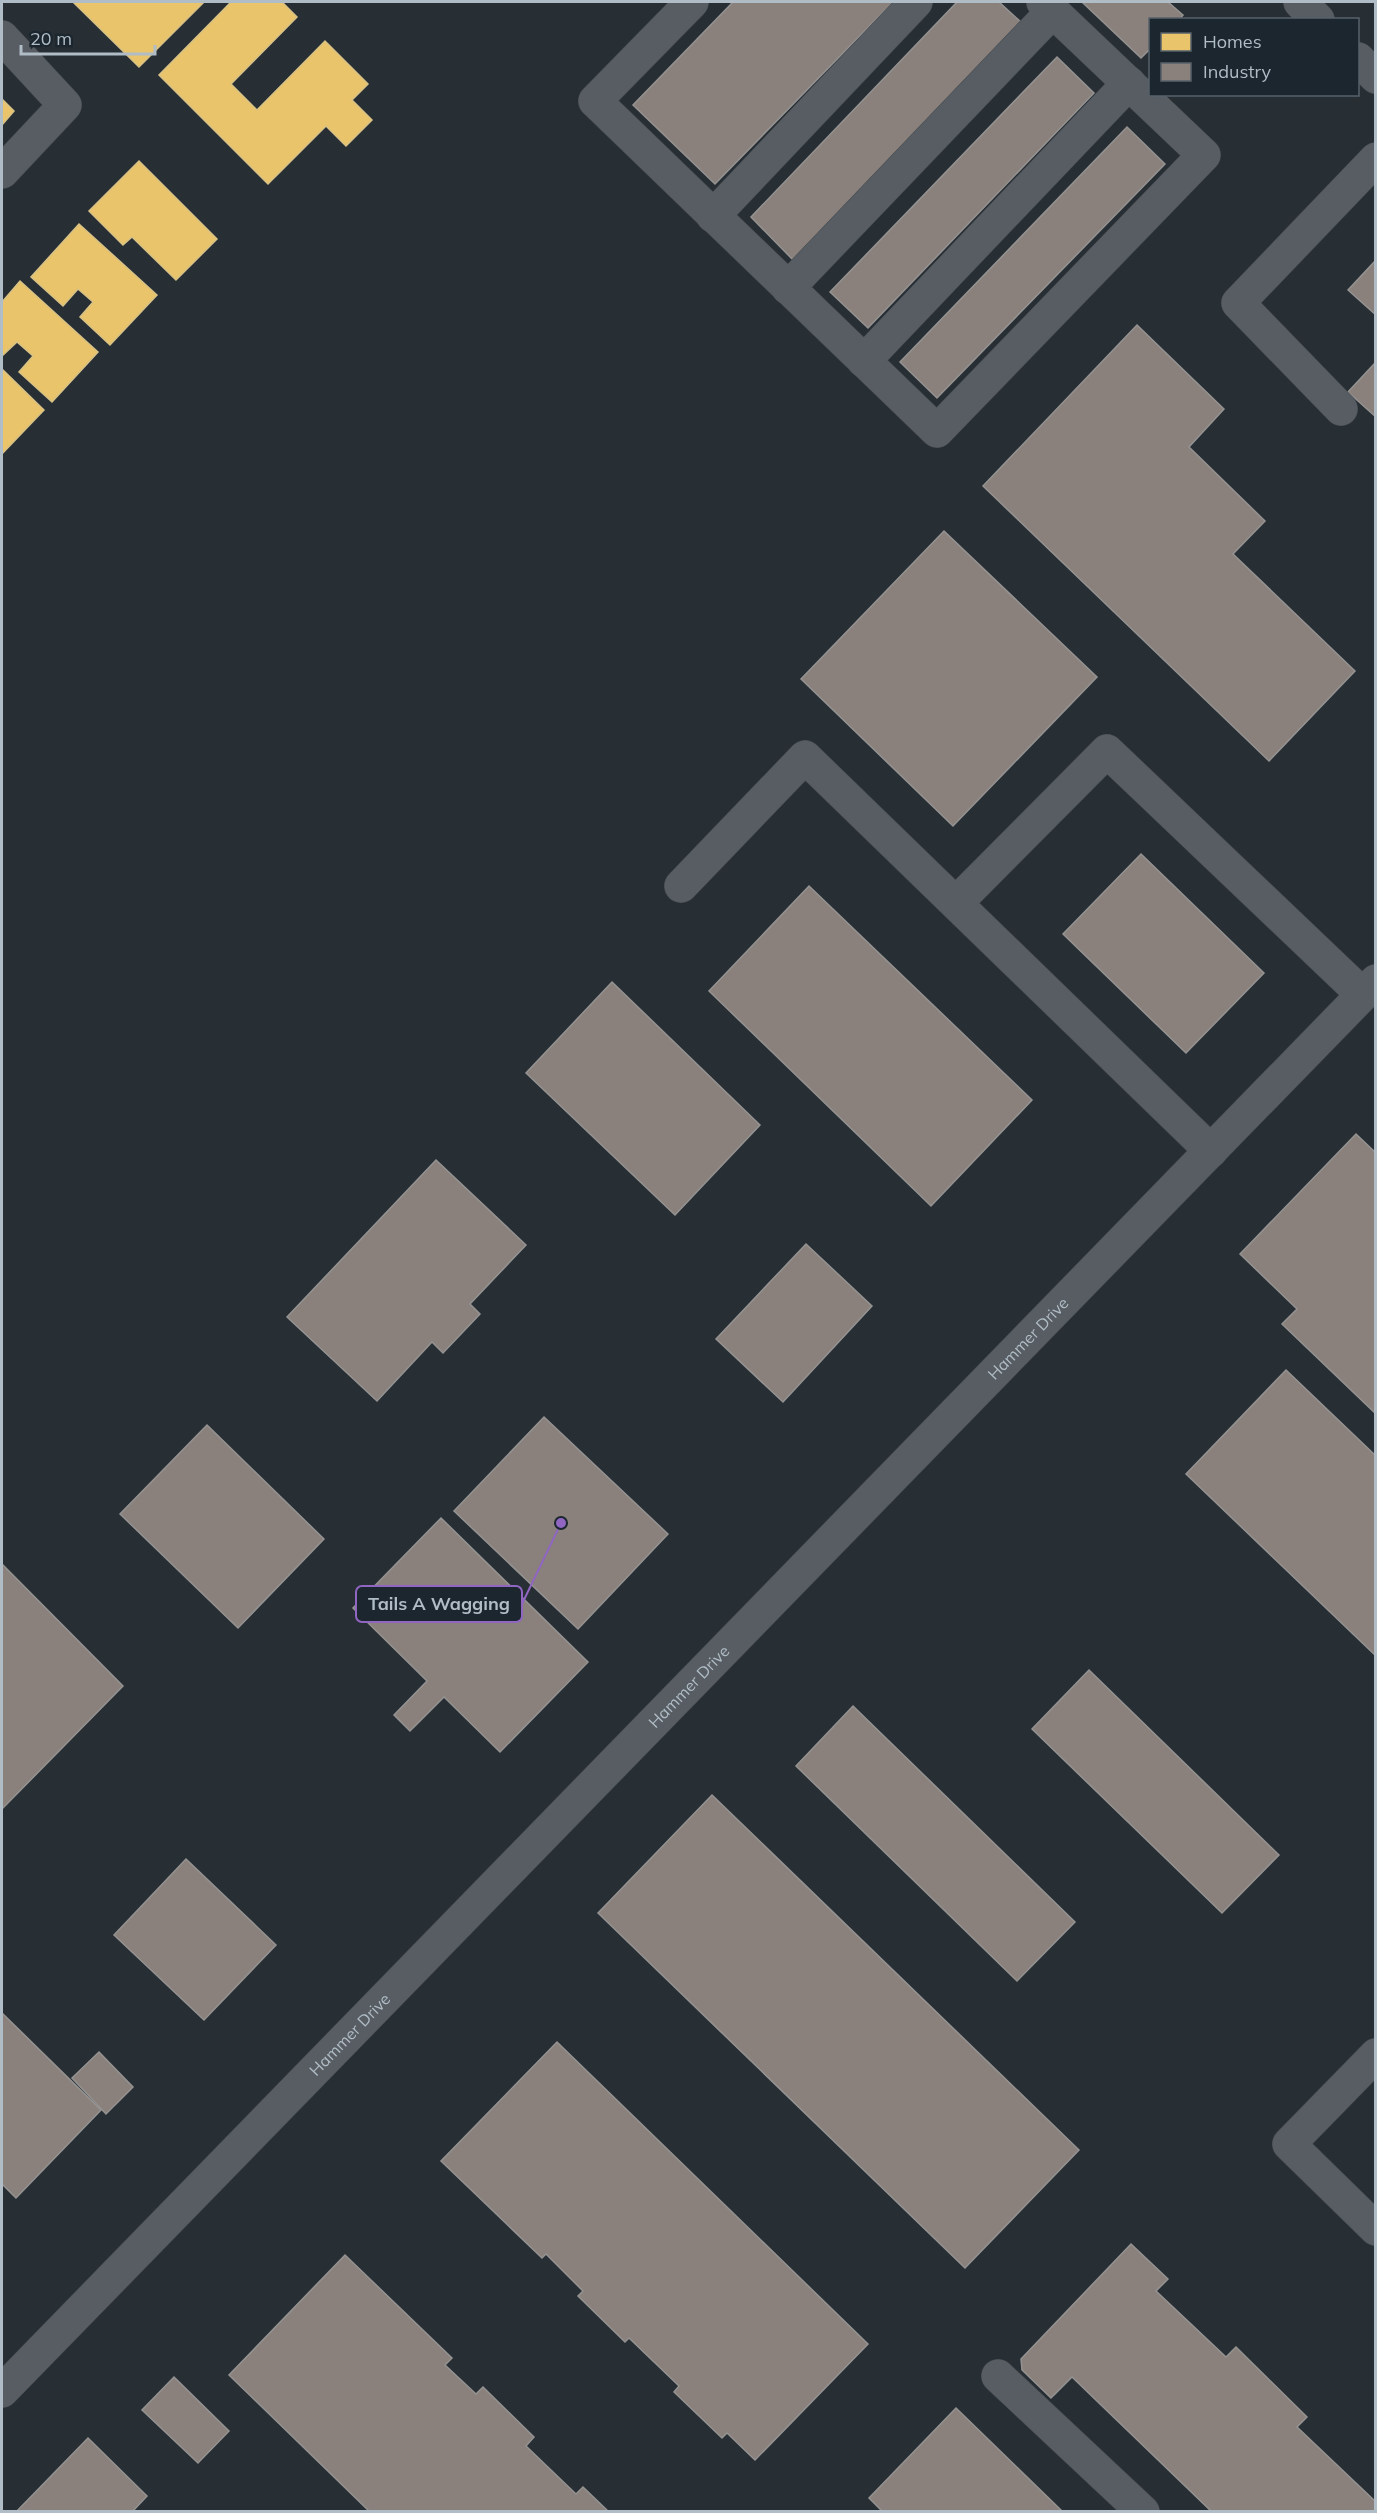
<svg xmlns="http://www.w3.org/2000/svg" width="1377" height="2513" font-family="Mulish,sans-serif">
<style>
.homes{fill:#e9c46a;stroke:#d8c286;stroke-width:1.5}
.industry{fill:#8a817c;stroke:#959392;stroke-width:1.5}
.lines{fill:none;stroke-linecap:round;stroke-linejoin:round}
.minor-casing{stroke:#454a4f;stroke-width:34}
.minor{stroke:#575d62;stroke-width:33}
.labels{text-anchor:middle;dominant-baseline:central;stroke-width:6;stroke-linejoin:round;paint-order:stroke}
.street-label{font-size:16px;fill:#b0bcc6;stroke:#1b262e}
.leader{fill:none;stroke:#9066c2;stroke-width:2}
.callout-dot{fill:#9066c2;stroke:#1b262e;stroke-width:2}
.callout{fill:#1b262e;stroke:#9066c2;stroke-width:2}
.callout-label{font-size:18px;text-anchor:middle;font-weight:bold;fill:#b0bcc6}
</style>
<rect width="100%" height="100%" fill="#272e34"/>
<!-- homes -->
<g class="homes">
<polygon points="73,2 204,2 139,67"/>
<polygon points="231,2 282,2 297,17 231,84 257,110 325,41 368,84 352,100 372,120 346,146 326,126 268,184 159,75"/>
<polygon points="2,99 14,111 2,125"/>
<polygon points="139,161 217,239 176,280 132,237 123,245 89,211"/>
<polygon points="79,224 157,295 110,345 80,317 93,302 78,289 63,306 31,277"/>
<polygon points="20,281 98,352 52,402 19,372 33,356 17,342 2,356 2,302"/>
<polygon points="2,369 44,410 2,454"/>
</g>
<!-- industry -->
<g class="industry">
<polygon points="733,2 893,2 715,184 633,105"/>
<polygon points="957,2 999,2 1023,24 794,261 751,217"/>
<polygon points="1082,2 1168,2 1183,15 1179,20 1150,20 1150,49 1141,58"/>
<polygon points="1057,57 1094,93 868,328 830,292"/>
<polygon points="1127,127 1165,164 937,398 900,362"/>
<polygon points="1376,260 1376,315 1348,290"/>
<polygon points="1137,325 1224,409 1189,447 1265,521 1233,554 1355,671 1269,761 983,486"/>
<polygon points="1376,362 1376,417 1348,392"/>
<polygon points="944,531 1097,677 953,826 801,679"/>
<polygon points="1141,854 1264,973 1186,1053 1063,934"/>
<polygon points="809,886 1032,1100 931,1206 709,991"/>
<polygon points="612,982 760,1125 675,1215 526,1073"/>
<polygon points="1356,1134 1376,1153 1376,1414 1282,1324 1297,1309 1240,1254"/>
<polygon points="436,1160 526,1245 470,1304 480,1314 443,1353 432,1342 377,1401 287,1317"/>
<polygon points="806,1244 872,1306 783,1402 716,1339"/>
<polygon points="1286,1370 1376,1456 1376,1656 1186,1474"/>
<polygon points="544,1417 668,1534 578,1629 454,1511"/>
<polygon points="207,1425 324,1539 238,1628 120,1514"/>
<polygon points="441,1518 588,1662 500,1752 444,1697 410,1731 394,1715 427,1681 353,1608"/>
<polygon points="2,1564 123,1686 2,1809"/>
<polygon points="1089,1670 1279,1855 1222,1913 1032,1729"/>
<polygon points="853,1706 1075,1922 1017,1981 796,1766"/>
<polygon points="712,1795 1079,2150 965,2268 598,1913"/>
<polygon points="186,1859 276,1945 204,2020 114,1935"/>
<polygon points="2,2013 101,2110 16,2198 2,2184"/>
<polygon points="557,2042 868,2344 755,2460 727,2433 722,2438 674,2392 679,2386 629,2338 625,2342 578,2296 583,2291 546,2254 542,2258 441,2161"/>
<polygon points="99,2052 133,2087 106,2114 72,2078"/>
<polygon points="1131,2244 1168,2279 1156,2291 1226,2357 1236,2347 1307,2417 1297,2427 1376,2502 1376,2512 1212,2512 1072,2377 1051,2398 1022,2370 1021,2359"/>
<polygon points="345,2255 452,2358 445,2365 476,2394 483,2387 534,2437 526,2446 576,2494 583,2487 609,2512 370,2512 229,2375"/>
<polygon points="174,2377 229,2431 198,2463 142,2410"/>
<polygon points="956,2408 1063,2512 883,2512 869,2498"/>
<polygon points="88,2438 147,2496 132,2512 16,2512"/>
</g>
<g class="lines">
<defs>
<g id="minor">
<polyline points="692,2 595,101 937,431 1204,155 1043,2"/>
<polyline points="1300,2 1318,20"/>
<polyline points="2,37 65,105 2,172"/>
<polyline points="1358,59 1376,77"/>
<polyline points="713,216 916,2"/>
<polyline points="788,288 1053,11"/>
<polyline points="864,361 1129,83"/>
<polyline points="1341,409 1238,303 1376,159"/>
<polyline points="681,886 805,757 1211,1151"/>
<polyline points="956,903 1107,751 1362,994"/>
<polyline points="1376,2055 1289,2144 1376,2229"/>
<polyline points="998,2376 1143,2512"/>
<path id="s1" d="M2 2391 1376 981"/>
</g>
</defs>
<!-- minor casing -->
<use href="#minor" class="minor-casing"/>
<!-- minor -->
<use href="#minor" class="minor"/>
</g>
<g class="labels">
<!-- street labels -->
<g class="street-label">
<text stroke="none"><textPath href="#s1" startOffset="1470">Hammer Drive</textPath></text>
<text stroke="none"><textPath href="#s1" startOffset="984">Hammer Drive</textPath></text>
<text stroke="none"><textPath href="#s1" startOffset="498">Hammer Drive</textPath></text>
</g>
</g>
<!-- callouts -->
<path class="leader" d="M561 1523L522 1604"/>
<circle class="callout-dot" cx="561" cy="1523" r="6"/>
<rect class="callout" x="356" y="1586" width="166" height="36" rx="6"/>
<g class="callout-label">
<text x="439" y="1610">Tails A Wagging</text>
</g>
<!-- border -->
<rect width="1377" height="2513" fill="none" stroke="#b0bcc6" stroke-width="6"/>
<!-- legend -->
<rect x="1149" y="18" width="210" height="78" fill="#1b262e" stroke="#57626b" stroke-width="1.5"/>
<rect x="1161" y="33" width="30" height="18" fill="#e9c46a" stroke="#57626b" stroke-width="1.5"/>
<text x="1203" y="48" font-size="18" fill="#b0bcc6">Homes</text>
<rect x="1161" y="63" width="30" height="18" fill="#8a817c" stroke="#57626b" stroke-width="1.5"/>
<text x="1203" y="78" font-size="18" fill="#b0bcc6">Industry</text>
<!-- scale -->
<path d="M21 45v9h134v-9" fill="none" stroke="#b0bcc6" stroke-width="3"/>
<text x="30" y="45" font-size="18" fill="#b0bcc6" stroke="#1b262e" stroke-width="4.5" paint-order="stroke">20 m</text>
</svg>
